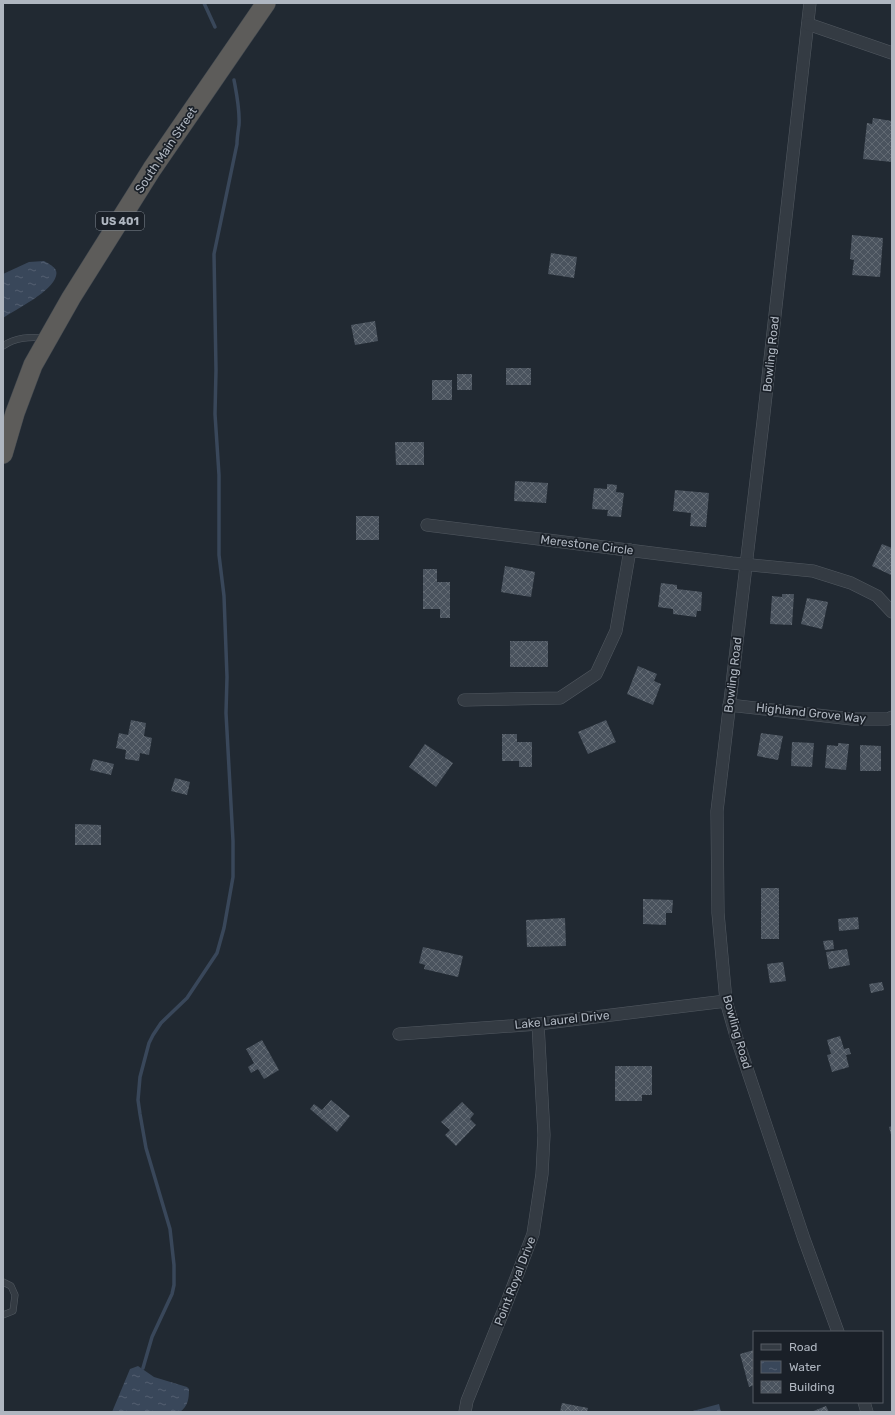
<svg xmlns="http://www.w3.org/2000/svg" width="895" height="1415" font-family="Rubik,sans-serif">
<style>
.water{fill:url(#water-ripples)}
.lines{fill:none;stroke-linecap:round;stroke-linejoin:round}
.stream{stroke:#39475a;stroke-width:3.5}
.building{fill:url(#building-cross-hatch)}
.service-casing{stroke:#525961;stroke-width:7}
.minor-casing{stroke:#525961;stroke-width:13}
.trunk-casing{stroke:#3f464e;stroke-width:20}
.service{stroke:#343b43;stroke-width:6}
.minor{stroke:#343b43;stroke-width:12}
.trunk{stroke:#5d5c5a;stroke-width:19}
.labels{text-anchor:middle;dominant-baseline:central;stroke-width:3.5;stroke-linejoin:round;paint-order:stroke}
.shield{fill:#1a2028;stroke:#828992;stroke-width:1}
.shield-label{font-size:11px;font-weight:bold;fill:#afb6c0}
.street-label{font-size:12px;fill:#afb6c0;stroke:#1a2028}
</style>
<defs>
<pattern id="water-ripples" width="26" height="14" patternUnits="userSpaceOnUse"><rect width="26" height="14" fill="#39475a"/><path d="M2 4q2-2 4 0t4 0M15 11q2-2 4 0t4 0" fill="none" stroke="#535f70"/></pattern>
<pattern id="building-cross-hatch" width="8" height="8" patternUnits="userSpaceOnUse"><rect width="8" height="8" fill="#4a535e"/><path d="M0 0l8 8M0 8l8-8" fill="none" stroke="#626a73"/></pattern>
</defs>
<rect width="100%" height="100%" fill="#212932"/>
<!-- water -->
<g class="water">
<path d="M44 261C49 264 59 268 56 276 52 292 16 309 3 318V274L29 262Z"/>
<path d="M138 1366 154 1377 187 1387 189 1389C189 1399 188 1406 180 1412H112L130 1369Z"/>
<polygon points="719,1404 721,1412 689,1412"/>
</g>
<g class="lines">
<!-- stream -->
<g class="stream">
<polyline points="204,3 215,27"/>
<path d="M143 1368 152 1337 172 1294 174 1285V1265L170 1229 146 1148 140 1114 138 1100 140 1077 149 1043 153 1035 161 1023 187 998 217 953 224 928 233 877V841L226 713 227 677 224 596 219 555V475L215 414 216 370 214 254 237 144C237 138 238 132 239 125 240 110 237 96 234 80"/>
</g>
</g>
<!-- building -->
<g class="building">
<polygon points="873,118 892,121 892,162 863,159 867,123 872,124"/>
<polygon points="852,235 883,238 880,277 852,275 854,260 850,259"/>
<polygon points="551,253 577,257 574,278 548,274"/>
<polygon points="375,321 378,341 355,345 351,325"/>
<rect x="506" y="368" width="25" height="17"/>
<rect x="457" y="374" width="15" height="16"/>
<rect x="432" y="380" width="20" height="20"/>
<polygon points="395,442 424,442 424,465 396,465"/>
<polygon points="515,481 548,483 546,503 514,501"/>
<polygon points="607,484 617,485 616,492 624,493 621,517 607,516 608,510 592,509 594,488 607,489"/>
<polygon points="675,490 709,493 706,527 690,526 691,513 673,511"/>
<rect x="356" y="516" width="23" height="24"/>
<polygon points="882,544 892,548 891,575 872,566"/>
<polygon points="505,566 535,572 531,597 501,592"/>
<polygon points="423,569 437,569 437,582 450,582 450,618 440,618 440,609 423,609"/>
<polygon points="661,583 677,585 677,589 702,592 701,611 697,611 696,617 673,614 673,609 658,607"/>
<polygon points="782,594 794,594 792,625 770,624 772,596 782,597"/>
<polygon points="807,598 828,602 822,629 801,624"/>
<rect x="510" y="641" width="38" height="26"/>
<polygon points="638,666 657,674 654,681 661,684 653,705 627,694"/>
<polygon points="131,720 146,723 144,736 152,738 149,755 140,753 139,761 125,759 126,750 116,748 119,733 128,735"/>
<polygon points="606,720 616,742 588,754 578,732"/>
<polygon points="761,733 783,736 778,760 757,756"/>
<polygon points="502,734 517,734 517,742 532,742 532,767 519,767 519,761 502,761"/>
<polygon points="792,742 814,743 812,767 791,766"/>
<polygon points="838,743 849,744 846,770 825,768 827,745 838,746"/>
<polygon points="425,744 453,763 436,787 409,767"/>
<polygon points="860,745 881,746 881,771 860,771"/>
<polygon points="93,759 114,764 111,775 90,770"/>
<polygon points="175,778 190,782 187,795 171,791"/>
<polygon points="75,824 101,825 101,845 75,845"/>
<rect x="761" y="888" width="18" height="51"/>
<polygon points="643,899 673,900 672,913 666,913 666,925 643,924"/>
<polygon points="858,917 859,929 839,931 838,919"/>
<polygon points="565,918 566,946 527,947 526,920"/>
<polygon points="833,940 834,949 825,950 823,941"/>
<polygon points="423,947 463,956 458,977 424,969 425,965 419,963"/>
<polygon points="847,949 850,965 829,969 826,952"/>
<polygon points="783,962 786,981 770,983 767,964"/>
<polygon points="882,982 884,990 871,993 869,984"/>
<polygon points="840,1036 844,1049 849,1048 851,1054 846,1055 849,1067 832,1072 827,1055 831,1054 827,1040"/>
<polygon points="262,1040 279,1070 264,1079 258,1069 251,1073 248,1067 254,1063 246,1049"/>
<polygon points="615,1066 652,1066 652,1095 642,1095 642,1101 615,1101"/>
<polygon points="331,1100 350,1116 337,1132 310,1109 314,1104 322,1110"/>
<polygon points="462,1102 474,1114 470,1119 476,1125 456,1146 445,1135 450,1130 441,1122"/>
<polygon points="892,1126 892,1138 889,1127"/>
<polygon points="754,1350 754,1385 749,1387 740,1354"/>
<polygon points="562,1403 588,1408 587,1412 560,1412"/>
<polygon points="826,1406 829,1412 811,1412"/>
</g>
<g class="lines">
<defs>
<g id="service">
<path d="M3 346C16 337 29 337 45 338"/>
<polyline points="3,1282 11,1286 15,1295 13,1311 3,1315"/>
</g>
<g id="minor">
<polyline points="810,3 763,422 717,811 718,913 726,1001 736,1036 804,1239 838,1332"/>
<polyline points="808,24 892,53"/>
<polyline points="427,525 732,563 813,571 851,583 877,596 892,612"/>
<polyline points="464,700 560,698 596,674 616,631 630,550"/>
<polyline points="729,705 852,719 888,719 892,717"/>
<polyline points="399,1034 538,1024 726,1001"/>
<polyline points="864,1402 867,1412"/>
<polyline points="465,1412 467,1401 505,1307 533,1234 542,1174 544,1135 538,1024"/>
</g>
<polyline id="trunk" points="3,454 15,413 33,365 71,298 152,169 266,3"/>
</defs>
<!-- service casing -->
<use href="#service" class="service-casing"/>
<!-- minor casing -->
<use href="#minor" class="minor-casing"/>
<!-- trunk casing -->
<use href="#trunk" class="trunk-casing"/>
<!-- service -->
<use href="#service" class="service"/>
<!-- minor -->
<use href="#minor" class="minor"/>
<!-- trunk -->
<use href="#trunk" class="trunk"/>
</g>
<g class="labels">
<!-- shield labels -->
<rect class="shield" x="96" y="212" width="48" height="18" rx="3"/>
<g class="shield-label">
<text x="120" y="221">US 401</text>
</g>
<!-- street labels -->
<g class="street-label">
<text transform="translate(166 150) rotate(-56)">South Main Street</text>
<text transform="translate(771 354) rotate(-84)">Bowling Road</text>
<text transform="translate(587 545) rotate(7)">Merestone Circle</text>
<text transform="translate(733 675) rotate(-83)">Bowling Road</text>
<text transform="translate(811 713) rotate(6)">Highland Grove Way</text>
<text transform="translate(562 1020) rotate(-6)">Lake Laurel Drive</text>
<text transform="translate(737 1032) rotate(74)">Bowling Road</text>
<text transform="translate(515 1281) rotate(-69)">Point Royal Drive</text>
</g>
</g>
<!-- border -->
<rect width="895" height="1415" fill="none" stroke="#afb6c0" stroke-width="8"/>
<!-- legend -->
<rect x="753" y="1331" width="130" height="72" fill="#1a2028" stroke="#565c65"/>
<rect x="761" y="1344" width="20" height="6" fill="#343b43" stroke="#565c65"/>
<text x="789" y="1351" font-size="12" fill="#afb6c0">Road</text>
<rect x="761" y="1361" width="20" height="12" fill="url(#water-ripples)" stroke="#565c65"/>
<text x="789" y="1371" font-size="12" fill="#afb6c0">Water</text>
<rect x="761" y="1381" width="20" height="12" fill="url(#building-cross-hatch)" stroke="#565c65"/>
<text x="789" y="1391" font-size="12" fill="#afb6c0">Building</text>
</svg>
